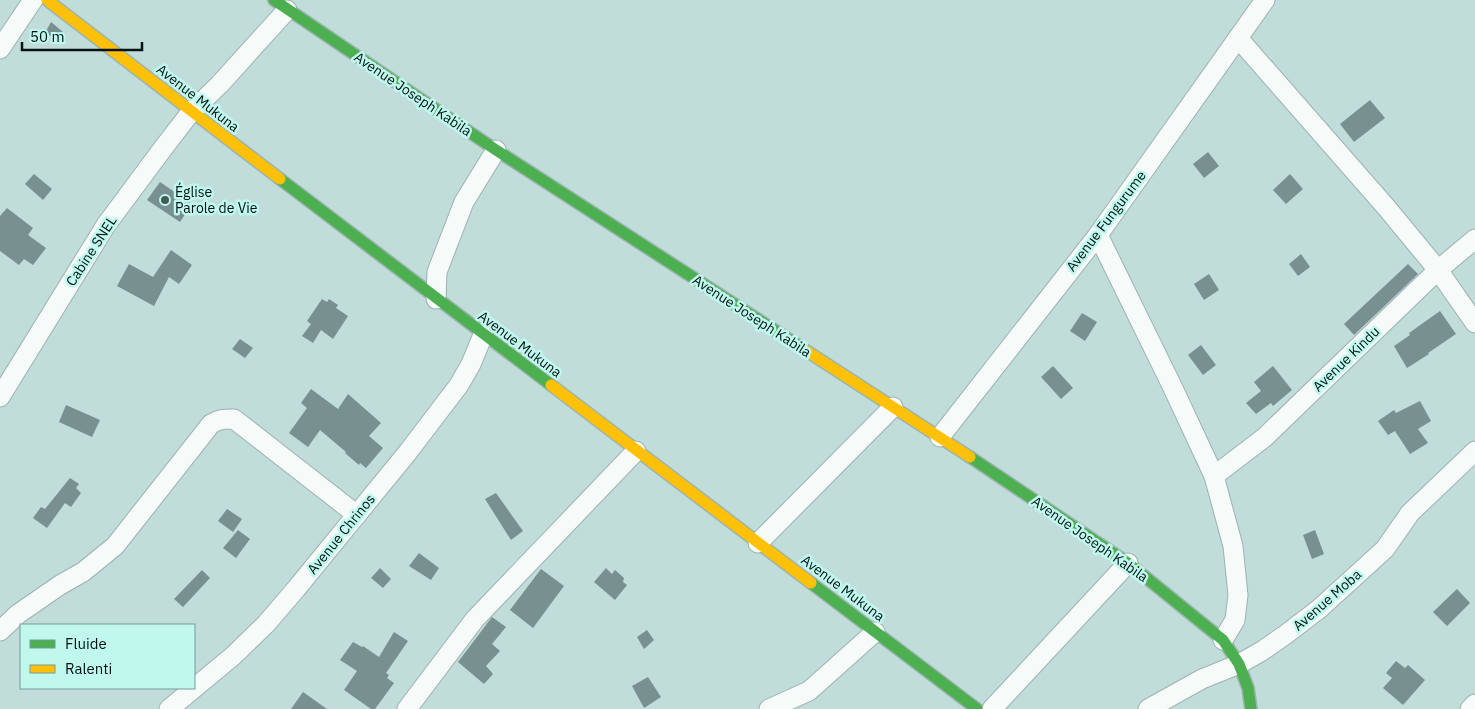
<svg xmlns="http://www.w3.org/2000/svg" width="1475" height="709" font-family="'IBM Plex Sans',sans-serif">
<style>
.building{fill:#78908f}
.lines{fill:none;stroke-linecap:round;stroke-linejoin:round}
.street-casing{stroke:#9cb3b0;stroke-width:21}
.fast-casing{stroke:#9cb3b0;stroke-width:14}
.slow-casing{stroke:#9cb3b0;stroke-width:14}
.street{stroke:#f6faf9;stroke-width:19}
.fast{stroke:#4caf50;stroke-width:11}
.slow{stroke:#ffc107;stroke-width:11}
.poi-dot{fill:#445a57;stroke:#c0f8ee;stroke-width:2}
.labels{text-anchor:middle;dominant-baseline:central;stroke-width:5;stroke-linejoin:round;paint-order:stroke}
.street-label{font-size:14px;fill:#011411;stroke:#c0f8ee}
.poi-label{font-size:14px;fill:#011411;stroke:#c0f8ee;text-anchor:start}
</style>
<rect width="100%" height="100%" fill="#c0ddd9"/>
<!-- building -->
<g class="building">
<polygon points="51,22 63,32 59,40 45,33"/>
<polygon points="1370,100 1385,118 1354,142 1340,124"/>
<polygon points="1208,152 1219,166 1204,178 1193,164"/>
<polygon points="34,174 52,189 43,200 25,184"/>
<polygon points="1290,174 1303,189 1286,204 1273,190"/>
<polygon points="160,182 192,204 180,222 147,200"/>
<polygon points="7,208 33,228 28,235 46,248 33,265 24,259 19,265 0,251 0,216"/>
<polygon points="171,250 192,265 179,284 169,277 154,306 117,286 129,264 153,277"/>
<polygon points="1301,254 1310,267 1298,276 1289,264"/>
<polygon points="1408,264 1418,274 1354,335 1344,324"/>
<polygon points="1209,274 1219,290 1204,300 1194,284"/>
<polygon points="322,299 327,302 329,299 338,305 336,308 348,316 333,339 321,330 313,343 302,336 311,324 307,321"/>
<polygon points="1440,311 1456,334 1428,353 1429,354 1407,368 1394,346 1410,335 1409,333"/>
<polygon points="1082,313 1097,322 1085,341 1070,331"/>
<polygon points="240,339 253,348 245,358 232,349"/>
<polygon points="1201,345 1216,365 1203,375 1188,355"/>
<polygon points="1053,366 1073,388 1061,399 1041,377"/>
<polygon points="1273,366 1292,390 1273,406 1271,403 1256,414 1246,403 1261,391 1254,382"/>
<polygon points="311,389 338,409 348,394 381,423 369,436 383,448 366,468 360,463 359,465 345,453 346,452 320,430 308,447 289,433 307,408 301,403"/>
<polygon points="1420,401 1431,421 1418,429 1428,443 1410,454 1395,431 1388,435 1378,421 1394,410 1396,413"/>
<polygon points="66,405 100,420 92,437 59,422"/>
<polygon points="70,478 79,484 76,488 81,493 71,507 65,503 47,528 33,518 41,507 45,509"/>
<polygon points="496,493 523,531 511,540 485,499"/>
<polygon points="227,509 242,519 233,532 218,521"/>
<polygon points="238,530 250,539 236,558 223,548"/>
<polygon points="1315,530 1324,554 1312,559 1303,535"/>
<polygon points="419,553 439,568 431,580 409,566"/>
<polygon points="380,568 391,579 383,588 371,578"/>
<polygon points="606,568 612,574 615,570 624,578 623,582 627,585 615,600 594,582"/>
<polygon points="541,569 564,586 533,628 510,610"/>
<polygon points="202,570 210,578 183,607 174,599"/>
<polygon points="1457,589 1470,603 1447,626 1433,612"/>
<polygon points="492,617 506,627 492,644 500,651 486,666 493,674 484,684 458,662"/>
<polygon points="647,630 654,640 644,649 637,637"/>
<polygon points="394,632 408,641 386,673 389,675 387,678 394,683 375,709 371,709 344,690 357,671 340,660 353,642 362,647 363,646 379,657"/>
<polygon points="1396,661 1405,668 1408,665 1425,680 1403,705 1383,688 1392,678 1386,673"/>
<polygon points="648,677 661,697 644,708 632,686"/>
<polygon points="303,692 327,709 291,709"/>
</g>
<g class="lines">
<defs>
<g id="street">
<polyline points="1238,38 1386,207 1438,270 1475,323"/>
<polyline points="0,49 33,0"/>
<polyline points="1098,235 1172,386 1214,476 1233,546 1238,595 1235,620 1223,640"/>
<polyline points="436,299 437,272 464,202 496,150"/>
<polyline points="0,397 106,225 164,147 191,112 220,84 287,10"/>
<polyline points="940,437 1098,235 1265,0"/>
<polyline points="1214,476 1265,437 1438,270 1475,239"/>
<polyline points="758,543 893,407"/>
<path d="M0 631 18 614 60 585 83 572 115 546 211 424C219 419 224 419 234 419L357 515"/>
<polyline points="169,709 233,656 266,624 296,589 408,452 459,385 471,364 483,335"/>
<polyline points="407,709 475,619 636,451"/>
<polyline points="769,709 809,691 875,632"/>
<polyline points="992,709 1128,563"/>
<polyline points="1148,709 1202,679 1239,664 1262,651 1285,635 1319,609 1385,549 1410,513 1475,451"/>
<polyline points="1470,709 1475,704"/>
</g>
<g id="fast">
<polyline points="274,0 496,150 802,348"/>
<polyline points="280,179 551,385"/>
<polyline points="970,457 1128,563 1223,640 1239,664 1248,688 1251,709"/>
<polyline points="811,583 977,709"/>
</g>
<g id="slow">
<polyline points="47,0 280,179"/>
<polyline points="802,348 970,457"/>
<polyline points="551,385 811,583"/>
</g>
</defs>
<!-- street casing -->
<use href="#street" class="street-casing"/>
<!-- fast casing -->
<use href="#fast" class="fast-casing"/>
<!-- slow casing -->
<use href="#slow" class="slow-casing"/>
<!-- street -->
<use href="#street" class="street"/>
<!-- fast -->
<use href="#fast" class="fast"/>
<!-- slow -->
<use href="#slow" class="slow"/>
</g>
<!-- markers -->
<circle class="poi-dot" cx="165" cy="200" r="5"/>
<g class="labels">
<!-- street labels -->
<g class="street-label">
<text transform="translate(413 94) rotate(34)">Avenue Joseph Kabila</text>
<text transform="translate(198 98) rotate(38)">Avenue Mukuna</text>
<text transform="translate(1106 221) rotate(-53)">Avenue Fungurume</text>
<text transform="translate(91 251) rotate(-57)">Cabine SNEL</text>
<text transform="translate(752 316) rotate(33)">Avenue Joseph Kabila</text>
<text transform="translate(520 344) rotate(37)">Avenue Mukuna</text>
<text transform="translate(1346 359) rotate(-44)">Avenue Kindu</text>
<text transform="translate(341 534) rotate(-51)">Avenue Chrinos</text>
<text transform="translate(1090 539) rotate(35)">Avenue Joseph Kabila</text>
<text transform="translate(843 588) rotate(37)">Avenue Mukuna</text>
<text transform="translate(1327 600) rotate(-41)">Avenue Moba</text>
</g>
<!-- poi labels -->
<g class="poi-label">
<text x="175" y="192">Église<tspan x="175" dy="16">Parole de Vie</tspan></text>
</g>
</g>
<!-- legend -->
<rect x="20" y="624" width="175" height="65" fill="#c0f8ee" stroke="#749d96"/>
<rect x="30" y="640" width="25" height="8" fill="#4caf50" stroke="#749d96"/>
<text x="65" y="649" font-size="15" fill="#011411">Fluide</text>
<rect x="30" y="665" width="25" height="8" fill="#ffc107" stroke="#749d96"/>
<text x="65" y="674" font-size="15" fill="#011411">Ralenti</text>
<!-- scale -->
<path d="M22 42v8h120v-8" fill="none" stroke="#011411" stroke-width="2.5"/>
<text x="30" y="42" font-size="15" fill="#011411" stroke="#c0f8ee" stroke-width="4" paint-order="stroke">50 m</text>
</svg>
